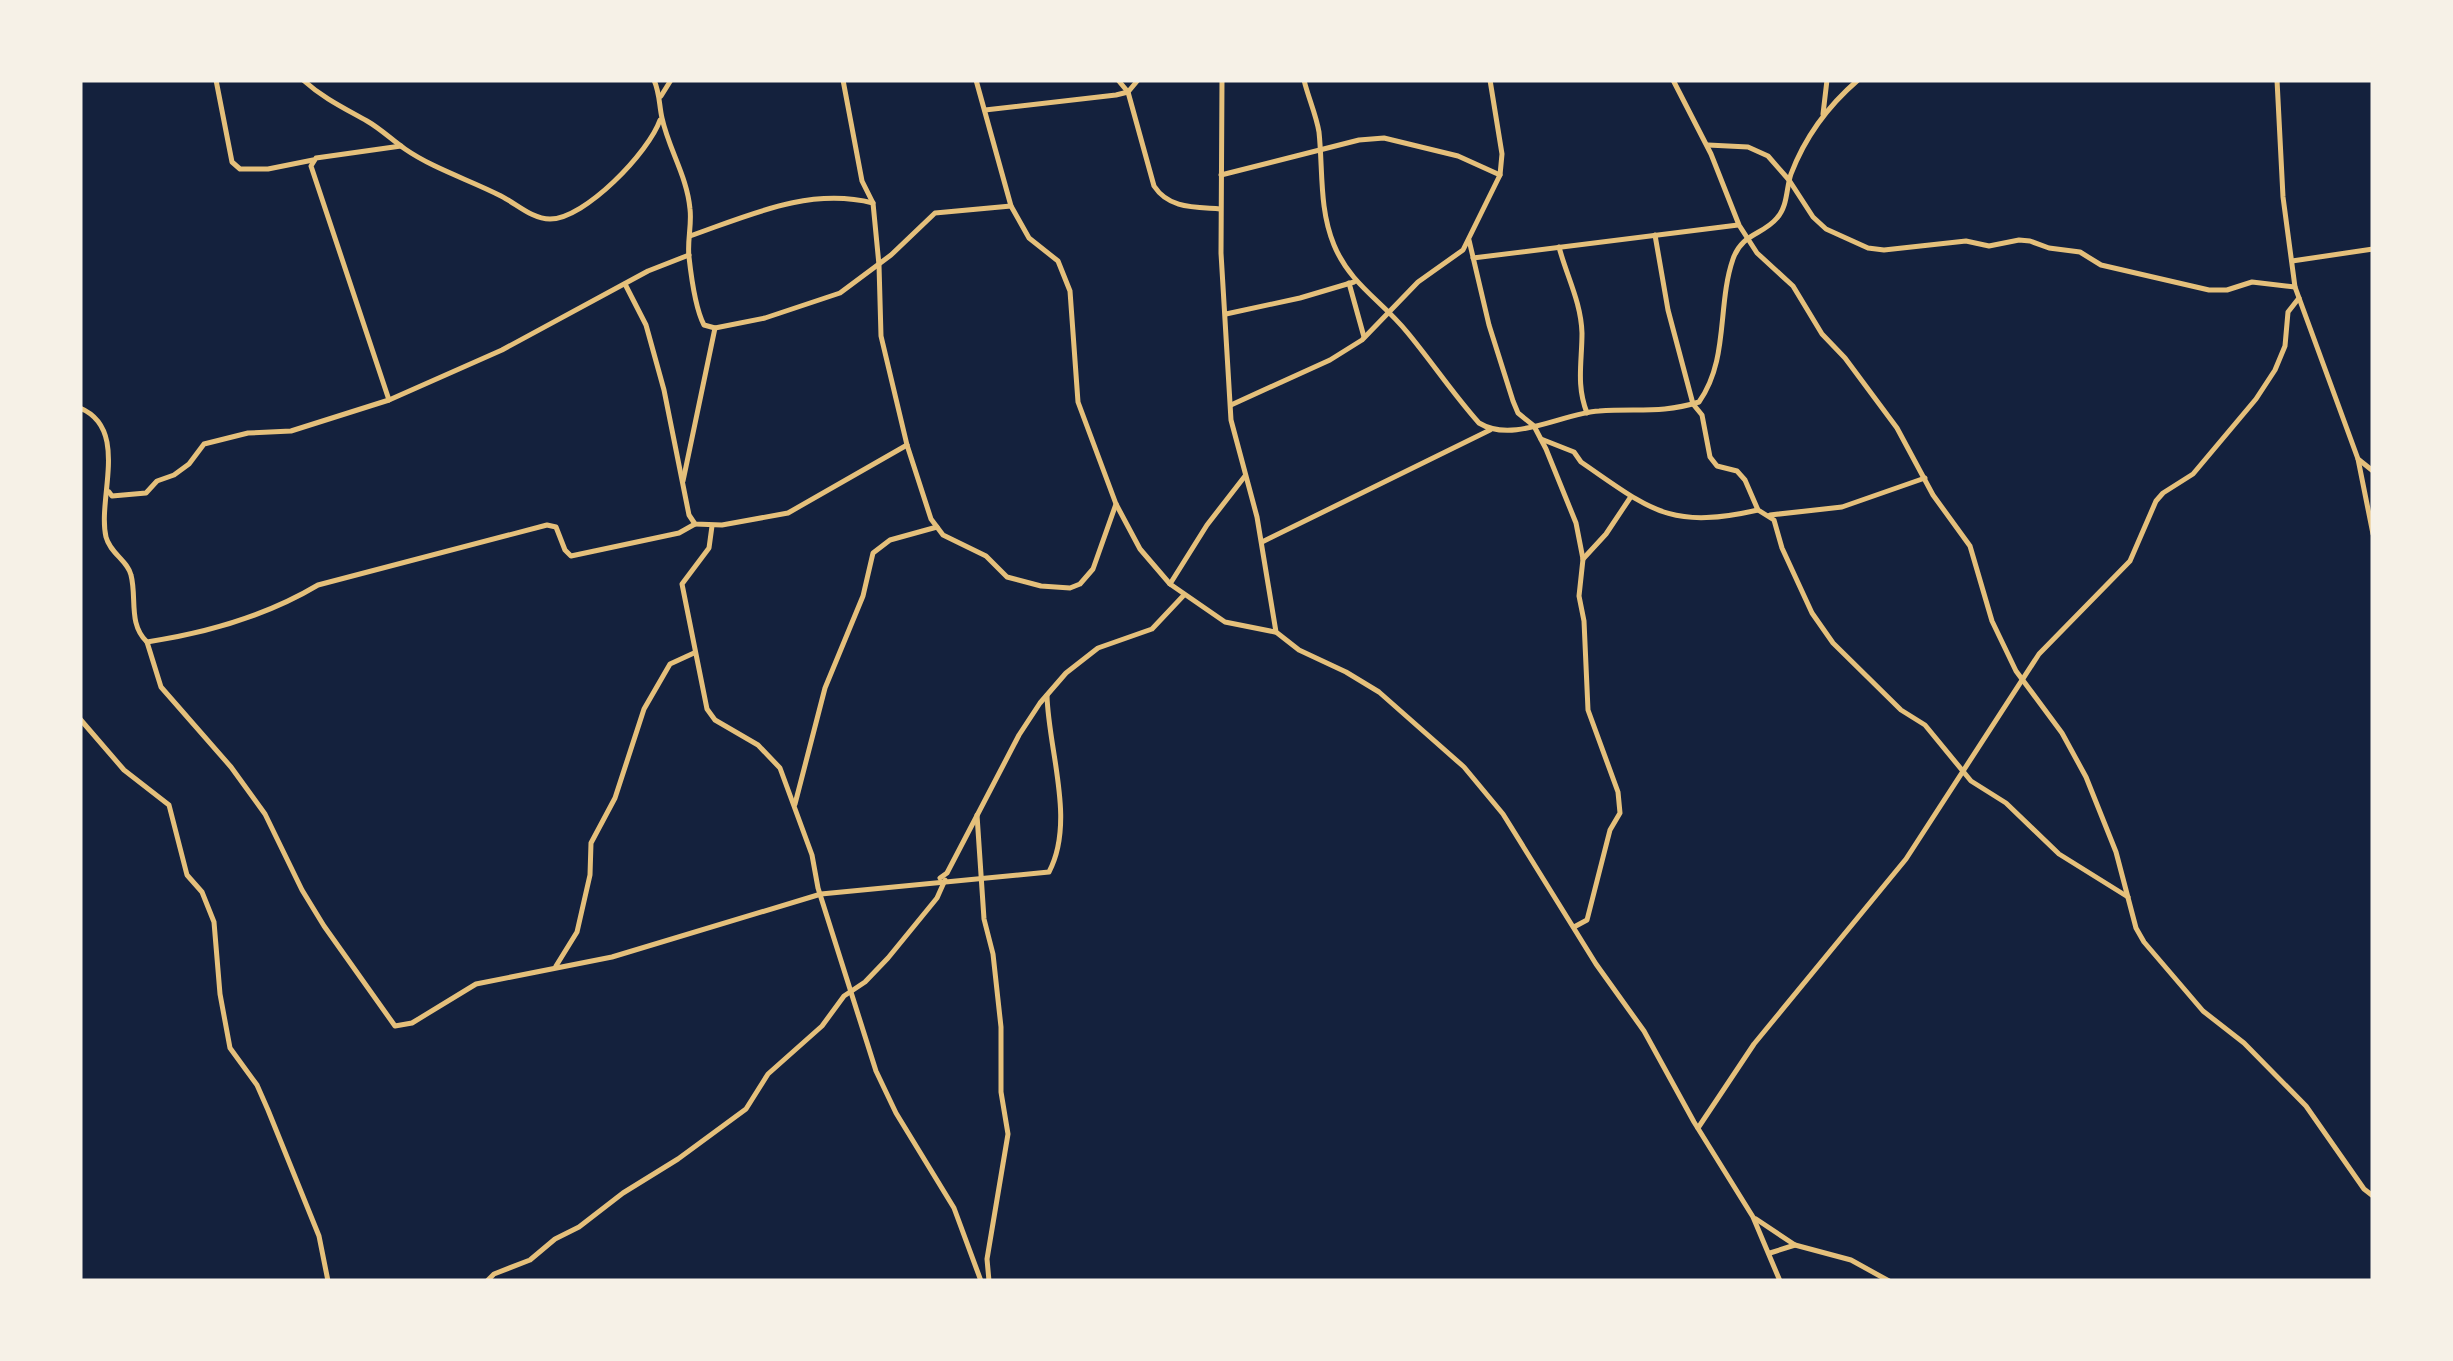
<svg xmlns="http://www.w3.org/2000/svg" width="2453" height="1361" font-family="'Noto Serif',serif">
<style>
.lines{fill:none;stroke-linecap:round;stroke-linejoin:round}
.minor{stroke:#e5c07b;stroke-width:5}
</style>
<rect width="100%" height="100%" fill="#14213d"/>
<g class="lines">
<!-- minor -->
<g class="minor">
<polyline points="216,80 232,162 240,169 268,169 313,160"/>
<path d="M303 80C323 98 344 108 367 121 381 129 392 140 405 149 434 169 470 180 501 196 517 204 532 219 550 219 585 219 649 152 660 120"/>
<path d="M654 80C660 94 659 105 662 118 669 150 687 176 690 209 692 225 687 241 689 257 691 275 696 310 704 325L715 328 765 318 840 293 891 255 935 213 1011 206"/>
<polyline points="843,80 862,181 873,203 879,265 881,336 907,445 931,519 943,535 986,556 1007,577 1041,586 1070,588 1080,584 1093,569 1116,504"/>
<polyline points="976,80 1011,206 1029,238 1058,261 1070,291 1078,402 1116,504 1140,549 1170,584 1225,622 1275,632"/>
<path d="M1118 80 1128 92 1154 186C1169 209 1195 207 1220 209"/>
<polyline points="1222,80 1221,253 1231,420 1257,517 1276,632 1299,650 1346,672 1379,692 1464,767 1503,814 1596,964 1644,1031 1694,1122 1753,1217 1780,1281"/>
<path d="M1304 80C1308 97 1316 114 1319 132 1323 170 1319 209 1334 245 1350 284 1382 301 1407 332 1432 362 1453 394 1479 423 1513 444 1563 413 1599 411 1637 408 1661 414 1699 402 1729 360 1717 305 1733 259 1742 233 1763 235 1777 218 1788 206 1786 188 1791 174 1805 137 1829 105 1858 80"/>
<polyline points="1673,80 1711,154 1739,225 1757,253 1793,286 1822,334 1845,358 1897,428 1933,495 1970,546 1992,621 2016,671 2062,733 2086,777 2116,852 2136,928 2144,942 2203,1011 2244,1043 2306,1106 2364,1189 2373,1196"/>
<polyline points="2277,80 2283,197 2295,287 2358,459 2373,471"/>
<polyline points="661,96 671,80"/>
<polyline points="985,110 1116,95 1128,92 1138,80"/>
<polyline points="1823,114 1827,80"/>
<polyline points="1708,145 1748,147 1768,156 1789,180 1813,217 1826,229 1868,248 1884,250 1966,241 1989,246 2019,240 2030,241 2049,248 2080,252 2101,265 2209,290 2227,290 2252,282 2295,287"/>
<polyline points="1221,175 1359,140 1384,138 1458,156 1500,175"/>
<polyline points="1655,235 1668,310 1693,404 1702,415 1710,457 1717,466 1737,471 1745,480 1758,510 1774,520 1782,548 1812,613 1833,643 1901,710 1925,725 1971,781 2006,803 2059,854 2128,897"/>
<path d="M690 236C750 215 809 187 873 203"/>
<polyline points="1469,240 1489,325 1513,401 1518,413 1534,426 1546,449 1576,523 1583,559 1579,596 1584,621 1588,710 1618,792 1620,813 1610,830 1587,920 1574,927"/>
<path d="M1559 247C1567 277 1581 302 1582 333 1582 362 1576 385 1587 413"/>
<polyline points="1473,258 1738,225"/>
<polyline points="2292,261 2373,249"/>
<polyline points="1349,283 1364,337"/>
<polyline points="625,284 646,325 664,390 689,515 695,524 722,525 788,513 907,445"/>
<polyline points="1226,314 1300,298 1354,282"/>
<polyline points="389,400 311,166 316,158 401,146"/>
<polyline points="1231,405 1330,360 1362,340 1418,282 1463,250 1500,175 1502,154 1490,80"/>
<path d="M80 408C130 429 97 498 106 537 110 553 128 561 131 575 137 598 128 624 147 642 206 633 266 616 318 585L547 525 556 527 565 550 571 556 679 533 695 524"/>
<path d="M1541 439 1574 452 1581 462C1651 510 1669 530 1758 510"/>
<polyline points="2358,459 2373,534"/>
<polyline points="683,481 715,328"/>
<polyline points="109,492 112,496 146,493 157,481 174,475 189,464 204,444 248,433 291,431 389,400 502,350 648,271 689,255"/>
<polyline points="1770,515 1842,507 1925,478"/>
<polyline points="712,526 709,548 682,584 707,709 715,720 758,745 780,768 812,855 818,888 876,1071 896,1113 954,1208 981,1281"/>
<polyline points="1262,542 1490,430"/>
<polyline points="1583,559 1606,534 1630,498"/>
<polyline points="1170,584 1207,525 1245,476"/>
<path d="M147 642 161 687 231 767 265 814 302 890 324 926 395 1026 412 1023 476 984 612 957 821 894 1049 872C1076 821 1048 749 1047 695"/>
<polyline points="80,719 124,770 169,805 187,875 202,892 214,922 220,994 230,1048 257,1085 268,1110 319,1236 328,1281"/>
<polyline points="795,804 825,688 863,596 873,553 890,540 937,527"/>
<polyline points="977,815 984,919 993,954 1001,1027 1001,1092 1008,1134 987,1259 989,1281"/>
<polyline points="940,878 947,873 1019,735 1040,703 1066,673 1098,648 1152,629 1184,595"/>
<polyline points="556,966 577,932 590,875 591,843 615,798 644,709 670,664 694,653"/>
<polyline points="1698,1128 1754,1044 1906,859 2039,654 2130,561 2156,501 2163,493 2193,474 2256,399 2275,370 2285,346 2288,312 2299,298"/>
<polyline points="1756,1219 1795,1245 1851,1260 1889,1281"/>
<polyline points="1770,1253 1795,1245"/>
<polyline points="487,1281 494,1274 530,1260 555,1239 579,1227 623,1193 678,1159 746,1109 768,1074 822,1026 844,996 865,982 888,958 937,898 945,880"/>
</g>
</g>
<!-- border -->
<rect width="2453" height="1361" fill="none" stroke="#f6f1e7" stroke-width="165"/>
</svg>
